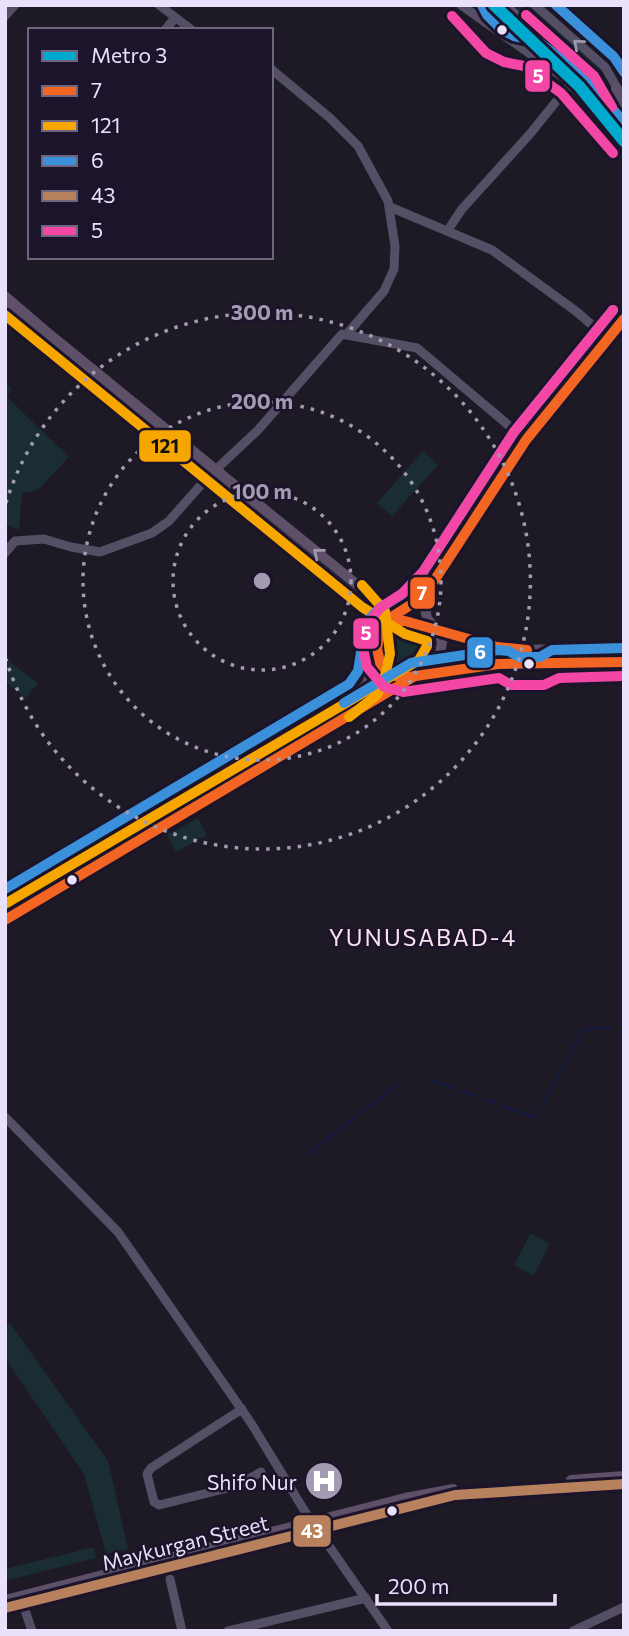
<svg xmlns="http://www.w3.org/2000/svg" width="629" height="1636" font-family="Commissioner,sans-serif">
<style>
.green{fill:#192d32}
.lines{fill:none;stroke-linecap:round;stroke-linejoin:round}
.stream{stroke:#121a44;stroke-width:2}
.minor{stroke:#544f65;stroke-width:9}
.major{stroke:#5d5068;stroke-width:10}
.bus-1-casing{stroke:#1c142a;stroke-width:16}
.bus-2-casing{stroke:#1c142a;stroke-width:16}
.bus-3-casing{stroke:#1c142a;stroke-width:16}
.bus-4-casing{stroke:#1c142a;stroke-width:16}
.bus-5-casing{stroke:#1c142a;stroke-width:16}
.bus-1{stroke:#f26522;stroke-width:10}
.bus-2{stroke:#f7a600;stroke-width:10}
.bus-3{stroke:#3a90db;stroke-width:10}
.bus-4{stroke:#b6815c;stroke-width:10}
.bus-5{stroke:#f346a5;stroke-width:10}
.metro-1-casing{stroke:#1c142a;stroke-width:18}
.metro-1{stroke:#00a9ce;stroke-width:12}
.oneway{stroke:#9e98b0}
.oneway2{stroke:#a398b2}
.ring{fill:none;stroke:#a29bb1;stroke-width:3.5;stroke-dasharray:3.5 7}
.bus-dot{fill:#e9e1fc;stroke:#1c142a;stroke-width:2.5}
.labels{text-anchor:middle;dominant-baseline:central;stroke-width:5;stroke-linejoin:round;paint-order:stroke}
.poi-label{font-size:21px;fill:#e9e1fc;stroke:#1c142a;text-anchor:end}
.street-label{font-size:21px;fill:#e9e1fc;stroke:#1c142a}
.neighbourhood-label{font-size:23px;letter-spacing:2px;fill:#fce2ee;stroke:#1c142a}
.centre{fill:#a29bb1;stroke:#1c142a;stroke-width:3.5}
.ring-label{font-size:21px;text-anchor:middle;font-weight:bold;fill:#a29bb1;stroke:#1c142a;stroke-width:5;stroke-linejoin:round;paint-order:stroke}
.line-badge{stroke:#1c142a;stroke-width:2.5}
.badge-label{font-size:19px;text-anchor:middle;font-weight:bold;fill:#fff}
.pale-badge-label{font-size:19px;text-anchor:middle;font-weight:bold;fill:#111}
</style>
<rect width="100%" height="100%" fill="#1d1925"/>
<!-- green -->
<g class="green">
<polygon points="513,5 529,5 605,73 561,47"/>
<polygon points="5,383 12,389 7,397 69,457 38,490 22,493 19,530 5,524"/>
<polygon points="423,451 438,465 392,516 377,503"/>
<path d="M392 625C410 624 430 629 434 648 432 657 428 661 420 665 416 667 410 671 405 672 380 675 377 636 392 625Z"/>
<polygon points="5,658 38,683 26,698 5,682"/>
<polygon points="198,818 207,835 176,852 167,835"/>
<polygon points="531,1233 550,1244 533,1276 514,1265"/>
<polygon points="10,1323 108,1461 128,1549 106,1554 84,1474 5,1358 5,1326"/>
<polygon points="94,1547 96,1558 5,1581 5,1569"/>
</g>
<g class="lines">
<!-- stream -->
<g class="stream">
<polyline points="430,1080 453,1088"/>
<polyline points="461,1091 475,1096"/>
<polyline points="484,1099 494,1103"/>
<polyline points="502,1106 536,1118"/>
<polyline points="542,1106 583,1030 612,1027"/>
<polyline points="360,1113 397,1085"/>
<polyline points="307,1155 357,1116"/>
</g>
<!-- minor -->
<g class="minor">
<polyline points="159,5 192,30"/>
<polyline points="535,5 605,67 624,100"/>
<polyline points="5,16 15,5"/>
<polyline points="165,30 175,18"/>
<polyline points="271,69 330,118 358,146 388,201 395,246 394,269 384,291 346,335"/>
<polyline points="390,207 492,250 577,312 608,339"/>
<polyline points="448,230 462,209 530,134 571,83 461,5"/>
<polyline points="5,553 15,541 44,539 71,547 100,552 152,533 169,521 208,477 258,430 342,334 417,348 526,440"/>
<polyline points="5,1117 118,1232 251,1423 304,1510 388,1631"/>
<polyline points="242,1409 151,1468 147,1474 154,1502 159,1505 236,1486 261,1472"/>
<polyline points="170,1579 182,1631"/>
<polyline points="23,1604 32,1631"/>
<polyline points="228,1631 366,1598"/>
<polyline points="573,1631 624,1607"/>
</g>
<!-- major -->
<g class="major">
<polyline points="487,5 552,62 624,144"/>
<polyline points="504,5 597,85 624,113"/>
<polyline points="602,118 611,117 615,113 616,87"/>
<polyline points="5,296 48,333 371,596 411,622"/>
<path d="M5 307 363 604C386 628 364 683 410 678"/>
<polyline points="407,621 497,647 527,650 624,647"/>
<polyline points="377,639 386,622 410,606 428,587"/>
<polyline points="426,674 498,664 624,662"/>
<polyline points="5,905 349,701 367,684 376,655"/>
<polyline points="5,920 433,666 440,655 442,642 439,632 427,619 425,607 434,581 526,440 624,319"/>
<polyline points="571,1480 624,1476"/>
<polyline points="5,1600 405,1498 453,1489"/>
<polyline points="5,1608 455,1495 624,1484"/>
</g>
<defs>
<g id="bus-1">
<polyline points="624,319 526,440 434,581 412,604 390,618 381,628 377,648 380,663 389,674 402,678 498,664 624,662"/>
<polyline points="384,626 394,621 405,621 497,647 527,650"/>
<polyline points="5,920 415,676"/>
</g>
<g id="bus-2">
<polyline points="5,315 362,607 405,634 427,641 427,646 419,660 5,904"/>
<polyline points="349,717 377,695 384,680 390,654 385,611 362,585"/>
</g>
<g id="bus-3">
<polyline points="482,5 487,15 502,30 514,36 537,41 580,73 624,122"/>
<polyline points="556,5 614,57 624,72"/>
<polyline points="344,703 411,663 498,650 509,651 519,657 540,657 552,650 624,648"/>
<polyline points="5,889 349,684 358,671 364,634 370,618 381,607 401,595 423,572 514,432 613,310"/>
</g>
<polyline id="bus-4" points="5,1608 455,1495 624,1484"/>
<g id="bus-5">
<polyline points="526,15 594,76 612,107"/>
<polyline points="452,16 486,53 504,62 524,66 561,93 613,153"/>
<polyline points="613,310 514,432 423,572 403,593 380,608 368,624 363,648 367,667 384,687 403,692 499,678 511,685 544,685 559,678 624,676"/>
</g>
</defs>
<!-- bus-1 casing -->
<use href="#bus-1" class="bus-1-casing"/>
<!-- bus-2 casing -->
<use href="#bus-2" class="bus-2-casing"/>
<!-- bus-3 casing -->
<use href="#bus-3" class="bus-3-casing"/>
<!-- bus-4 casing -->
<use href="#bus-4" class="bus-4-casing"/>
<!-- bus-5 casing -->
<use href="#bus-5" class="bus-5-casing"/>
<!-- bus-1 -->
<use href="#bus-1" class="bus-1"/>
<!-- bus-2 -->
<use href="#bus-2" class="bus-2"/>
<!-- bus-3 -->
<use href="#bus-3" class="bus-3"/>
<!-- bus-4 -->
<use href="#bus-4" class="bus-4"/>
<!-- bus-5 -->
<use href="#bus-5" class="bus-5"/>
<defs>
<polyline id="metro-1" points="494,5 579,86 624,141"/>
</defs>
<!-- metro-1 casing -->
<use href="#metro-1" class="metro-1-casing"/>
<!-- metro-1 -->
<use href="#metro-1" class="metro-1"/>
</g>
<!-- one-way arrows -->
<defs><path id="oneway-chevron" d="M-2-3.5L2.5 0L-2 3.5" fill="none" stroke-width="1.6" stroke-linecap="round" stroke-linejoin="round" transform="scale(1.75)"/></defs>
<use class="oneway" href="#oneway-chevron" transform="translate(578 44) rotate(-139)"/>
<use class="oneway2" href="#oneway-chevron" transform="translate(318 553) rotate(-141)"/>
<!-- distance rings -->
<g class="ring">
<circle cx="262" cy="581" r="89"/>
<circle cx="262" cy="581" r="179"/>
<path d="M6 503A268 268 0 1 1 6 659"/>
</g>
<!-- icons -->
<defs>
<symbol id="hospital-disc" viewBox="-11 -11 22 22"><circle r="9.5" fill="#a29bb1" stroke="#1c142a"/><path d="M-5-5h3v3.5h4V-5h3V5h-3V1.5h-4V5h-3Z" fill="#fff"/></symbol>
</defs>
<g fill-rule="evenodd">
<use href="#hospital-disc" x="302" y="1459" width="44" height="44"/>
</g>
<!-- markers -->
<g class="bus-dot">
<circle cx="502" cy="30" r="6"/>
<circle cx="529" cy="664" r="6"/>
<circle cx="72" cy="880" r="6"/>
<circle cx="392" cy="1511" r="6"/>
</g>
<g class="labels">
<!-- poi labels -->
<g class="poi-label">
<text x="297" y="1481">Shifo Nur</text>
</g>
<!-- street labels -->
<g class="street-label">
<text transform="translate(185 1542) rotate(-14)">Maykurgan Street</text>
</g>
<!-- neighbourhood labels -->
<g class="neighbourhood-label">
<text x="423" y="937">YUNUSABAD-4</text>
</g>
</g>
<circle cx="262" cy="581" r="10" class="centre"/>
<g class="ring-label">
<text x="262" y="320">300 m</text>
<text x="262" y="409">200 m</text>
<text x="262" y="499">100 m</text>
</g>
<g class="line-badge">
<rect x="524" y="59" width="27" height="34" rx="7" fill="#f346a5"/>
<rect x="138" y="429" width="54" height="34" rx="7" fill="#f7a600"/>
<rect x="409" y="576" width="27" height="34" rx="7" fill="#f26522"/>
<rect x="352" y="617" width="28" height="33" rx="7" fill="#f346a5"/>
<rect x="466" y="636" width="28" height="33" rx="7" fill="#3a90db"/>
<rect x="292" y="1514" width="40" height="34" rx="7" fill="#b6815c"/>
</g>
<g class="badge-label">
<text x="538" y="83">5</text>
<text x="422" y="600">7</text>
<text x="366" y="640">5</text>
<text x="480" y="659">6</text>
<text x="312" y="1538">43</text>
</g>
<g class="pale-badge-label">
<text x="165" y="453">121</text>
</g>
<!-- border -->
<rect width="629" height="1636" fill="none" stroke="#e9e1fc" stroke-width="14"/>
<!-- legend -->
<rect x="28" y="28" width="245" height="231" fill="#1c142a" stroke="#6e667e" stroke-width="2"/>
<rect x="42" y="51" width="35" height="10" fill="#00a9ce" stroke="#6e667e" stroke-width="2"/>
<text x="91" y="63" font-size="21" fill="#e9e1fc">Metro 3</text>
<rect x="42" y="86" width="35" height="10" fill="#f26522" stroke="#6e667e" stroke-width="2"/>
<text x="91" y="98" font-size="21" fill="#e9e1fc">7</text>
<rect x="42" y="121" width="35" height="10" fill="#f7a600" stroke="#6e667e" stroke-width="2"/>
<text x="91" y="133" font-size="21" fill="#e9e1fc">121</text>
<rect x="42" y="156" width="35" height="10" fill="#3a90db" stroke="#6e667e" stroke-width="2"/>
<text x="91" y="168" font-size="21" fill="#e9e1fc">6</text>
<rect x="42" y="191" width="35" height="10" fill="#b6815c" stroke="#6e667e" stroke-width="2"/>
<text x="91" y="203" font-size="21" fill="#e9e1fc">43</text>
<rect x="42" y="226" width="35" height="10" fill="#f346a5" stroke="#6e667e" stroke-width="2"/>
<text x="91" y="238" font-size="21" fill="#e9e1fc">5</text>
<!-- scale -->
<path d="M377 1594v10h178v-10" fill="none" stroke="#e9e1fc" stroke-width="3.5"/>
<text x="388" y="1594" font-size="21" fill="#e9e1fc" stroke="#1c142a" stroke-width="5" paint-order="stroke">200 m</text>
</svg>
